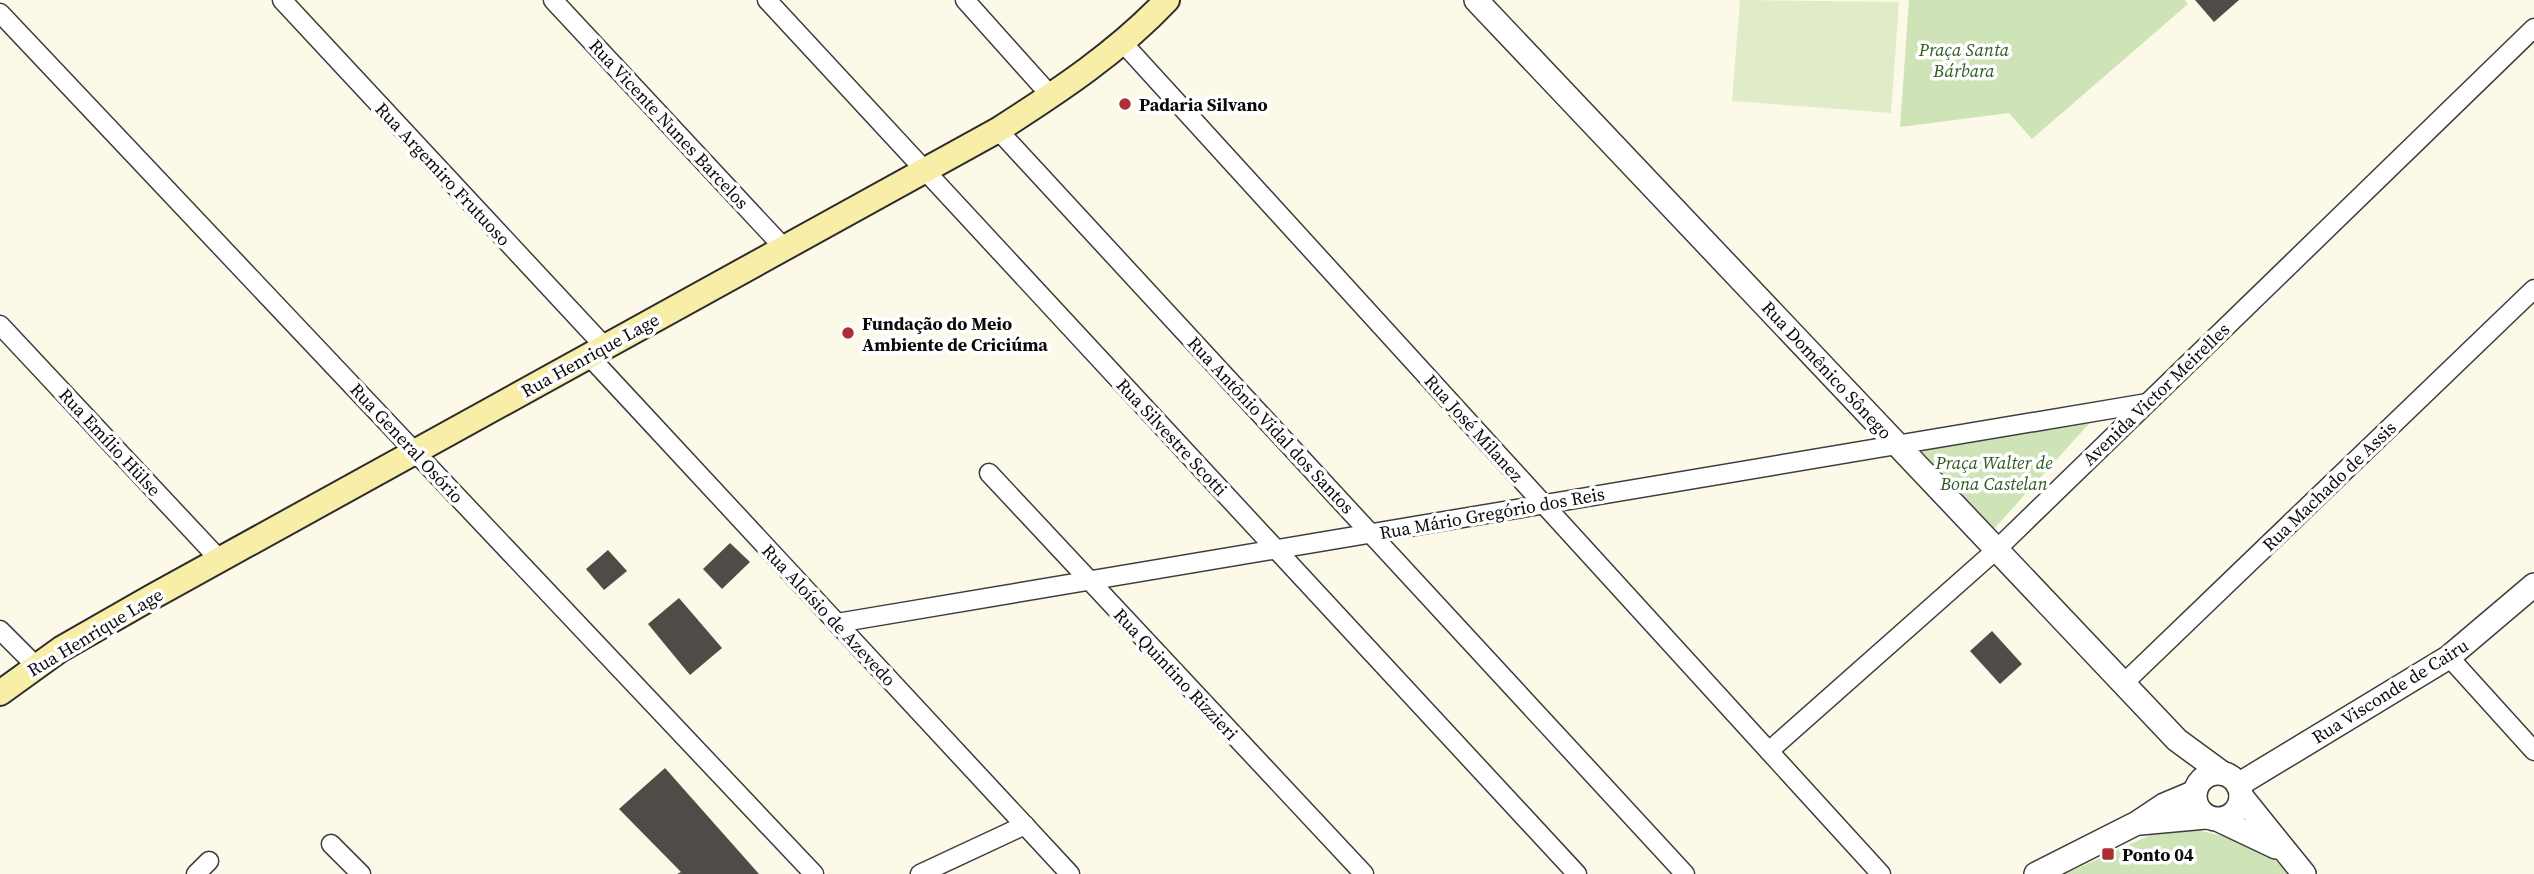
<svg xmlns="http://www.w3.org/2000/svg" width="2534" height="874" font-family="'Source Serif 4',serif">
<style>
.green{fill:#cee4b6}
.pitch{fill:#dfecc7}
.building{fill:#514b47}
.lines{fill:none;stroke-linecap:round;stroke-linejoin:round}
.minor-casing{stroke:#3d3d3d;stroke-width:21}
.tertiary-casing{stroke:#3d3d3d;stroke-width:26}
.secondary-casing{stroke:#2c2c2c;stroke-width:28}
.minor{stroke:#fff;stroke-width:18}
.tertiary{stroke:#fff;stroke-width:23}
.secondary{stroke:#f8eea8;stroke-width:24}
.poi-dot{fill:#ad2f36;stroke:#fff;stroke-width:2.5}
.labels{text-anchor:middle;dominant-baseline:central;stroke-width:7;stroke-linejoin:round;paint-order:stroke}
.park-label{font-size:18px;font-style:italic;fill:#2d5b21;stroke:#fff}
.poi-label{font-size:18px;font-weight:bold;fill:#0a0a0a;stroke:#fff;text-anchor:start}
.street-label{font-size:18px;fill:#0a0a0a;stroke:#fff}
</style>
<rect width="100%" height="100%" fill="#fdf9e8"/>
<!-- green -->
<g class="green">
<polygon points="1909,0 2185,0 2188,4 2032,139 2009,113 1900,127"/>
<polygon points="2096,416 1993,530 1918,447"/>
<polygon points="2179,826 2258,844 2289,874 2065,874 2168,827"/>
</g>
<!-- pitch -->
<polygon class="pitch" points="1740,0 1899,2 1891,113 1732,101"/>
<!-- building -->
<g class="building">
<polygon points="2195,0 2239,0 2214,22"/>
<polygon points="730,543 750,562 722,589 703,569"/>
<polygon points="608,550 627,571 604,590 586,569"/>
<polygon points="679,598 722,648 690,675 648,624"/>
<polygon points="1992,631 2022,664 2000,684 1970,651"/>
<polygon points="665,768 759,874 677,874 681,872 619,809"/>
</g>
<g class="lines">
<defs>
<g id="minor">
<polyline points="282,0 605,347"/>
<polyline points="553,0 785,249"/>
<polyline points="767,0 1577,874"/>
<polyline points="965,0 1051,96"/>
<polyline points="0,13 814,874"/>
<polyline points="1123,43 1881,874"/>
<polyline points="998,130 1685,874"/>
<polyline points="0,325 220,560"/>
<polyline points="589,356 1070,874"/>
<polyline points="989,473 1364,874"/>
<polyline points="837,623 2147,403"/>
<polyline points="0,630 35,665"/>
<polyline points="2449,657 2534,751"/>
<polyline points="2123,684 2534,289"/>
<polyline points="1769,751 1996,550 2534,28"/>
<polyline points="331,844 361,874"/>
<polyline points="196,874 209,861"/>
<polyline points="920,874 1025,825"/>
</g>
<g id="tertiary">
<polyline points="1476,0 2177,740 2222,773"/>
<circle cx="2218" cy="796" r="23"/>
<polyline points="2238,785 2449,657 2534,585"/>
<polyline points="2241,796 2304,874"/>
<polyline points="2219,820 2276,847"/>
<polyline points="2140,823 2206,817"/>
<polyline points="2036,874 2137,823 2164,805 2195,792"/>
</g>
<path id="secondary" d="M0 693 61 649 152 597 998 130C1059 91 1118 52 1167 0"/>
</defs>
<!-- minor casing -->
<use href="#minor" class="minor-casing"/>
<!-- tertiary casing -->
<use href="#tertiary" class="tertiary-casing"/>
<!-- secondary casing -->
<use href="#secondary" class="secondary-casing"/>
<!-- minor -->
<use href="#minor" class="minor"/>
<!-- tertiary -->
<use href="#tertiary" class="tertiary"/>
<!-- secondary -->
<use href="#secondary" class="secondary"/>
</g>
<!-- markers -->
<g class="poi-dot">
<circle cx="1125" cy="104" r="7"/>
<circle cx="848" cy="333" r="7"/>
<rect x="2101" y="847" width="14" height="14" rx="3.5"/>
</g>
<g class="labels">
<!-- park labels -->
<g class="park-label">
<text x="1964" y="49">Praça Santa<tspan x="1964" dy="21">Bárbara</tspan></text>
<text x="1994" y="462">Praça Walter de<tspan x="1994" dy="21">Bona Castelan</tspan></text>
</g>
<!-- poi labels -->
<g class="poi-label">
<text x="1139" y="104">Padaria Silvano</text>
<text x="862" y="323">Fundação do Meio<tspan x="862" dy="21">Ambiente de Criciúma</tspan></text>
<text x="2122" y="854">Ponto 04</text>
</g>
<!-- street labels -->
<g class="street-label">
<text transform="translate(669 124) rotate(47)">Rua Vicente Nunes Barcelos</text>
<text transform="translate(443 174) rotate(47)">Rua Argemiro Frutuoso</text>
<text transform="translate(590 355) rotate(-29)">Rua Henrique Lage</text>
<text transform="translate(1827 370) rotate(47)">Rua Domênico Sônego</text>
<text transform="translate(2156 394) rotate(-44)">Avenida Victor Meirelles</text>
<text transform="translate(1271 425) rotate(47)">Rua Antônio Vidal dos Santos</text>
<text transform="translate(1474 428) rotate(48)">Rua José Milanez</text>
<text transform="translate(1172 437) rotate(47)">Rua Silvestre Scotti</text>
<text transform="translate(110 442) rotate(47)">Rua Emílio Hülse</text>
<text transform="translate(407 443) rotate(47)">Rua General Osório</text>
<text transform="translate(2329 486) rotate(-44)">Rua Machado de Assis</text>
<text transform="translate(1492 513) rotate(-10)">Rua Mário Gregório dos Reis</text>
<text transform="translate(829 615) rotate(47)">Rua Aloísio de Azevedo</text>
<text transform="translate(95 632) rotate(-31)">Rua Henrique Lage</text>
<text transform="translate(1176 674) rotate(47)">Rua Quintino Rizzieri</text>
<text transform="translate(2390 691) rotate(-32)">Rua Visconde de Cairu</text>
</g>
</g>
</svg>
